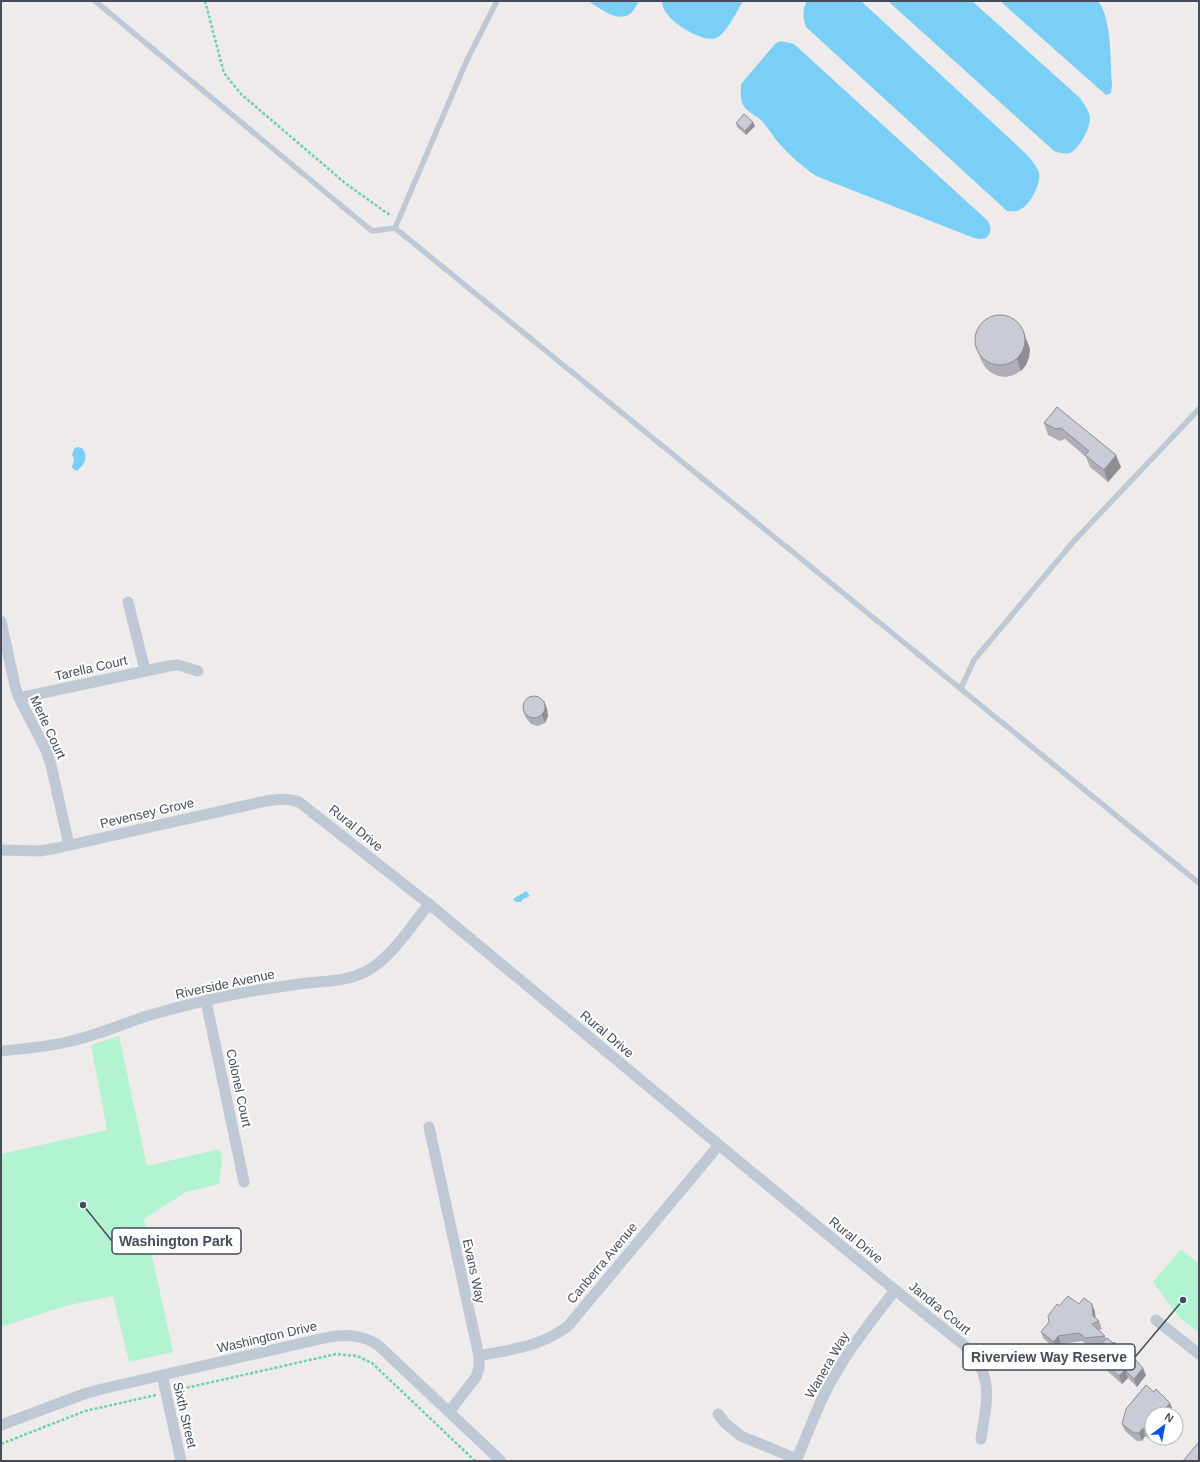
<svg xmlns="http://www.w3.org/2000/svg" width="1200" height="1462" font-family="Arial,sans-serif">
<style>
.green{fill:#b2f3d2}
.water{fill:#7acff6}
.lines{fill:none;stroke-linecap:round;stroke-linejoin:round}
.path{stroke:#67d5a9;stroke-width:2.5;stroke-dasharray:3 2;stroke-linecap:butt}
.lane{stroke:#bfc9d5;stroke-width:5.5}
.street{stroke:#bfc9d5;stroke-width:11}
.wall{fill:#adafb6}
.shaded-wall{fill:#8d8f94}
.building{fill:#c9ccd4;stroke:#8d8f94}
.labels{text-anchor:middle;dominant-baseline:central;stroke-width:4;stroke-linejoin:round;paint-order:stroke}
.street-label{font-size:13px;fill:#424c5b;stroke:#fff}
.leader{fill:none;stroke:#424c5b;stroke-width:1.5}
.callout-dot{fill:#424c5b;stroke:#fff;stroke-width:1.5}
.callout{fill:#fff;stroke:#424c5b;stroke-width:1.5}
.callout-label{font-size:14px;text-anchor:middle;font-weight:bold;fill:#424c5b}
</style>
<rect width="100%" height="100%" fill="#efebeb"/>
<!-- green -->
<g class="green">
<polygon points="119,1036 147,1166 220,1149 222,1161 219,1184 186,1192 144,1219 173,1352 129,1362 113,1296 65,1306 1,1327 1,1154 107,1130 91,1045"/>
<polygon points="1181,1249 1199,1264 1199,1333 1179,1317 1153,1282"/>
</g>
<!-- water -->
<g class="water">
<path d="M588 1H639C637 4 635 9 632 12 619 25 600 8 588 1Z"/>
<path d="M662 1H743C737 11 726 34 716 38 704 43 675 25 668 15 664 11 662 6 662 1Z"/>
<path d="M807 1H861L1023 151C1029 157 1036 164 1039 173 1041 185 1029 208 1017 211 1014 212 1010 211 1007 211L806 27C803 18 802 9 807 1Z"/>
<path d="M888 1H972L1080 98C1084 104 1088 109 1090 117 1091 127 1080 147 1072 152 1066 155 1060 153 1054 151Z"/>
<path d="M1000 1H1098C1112 18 1110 61 1112 84L1111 93 1106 95Z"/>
<path d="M780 41 794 44 988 221C991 228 992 232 986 238L980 239 974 238 816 176C802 166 788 154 777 141 772 134 767 127 762 121 756 115 748 113 743 105 740 100 741 91 741 84L775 44Z"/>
<path d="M77 447 82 448C89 457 85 464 77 471L72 468 74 459 72 455 74 449Z"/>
<polygon points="526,891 530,896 523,899 521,902 516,902 513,899"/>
</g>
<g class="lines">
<!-- path -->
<g class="path">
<polyline points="205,1 224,73 241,94 345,183 391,216"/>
<polyline points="177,1390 336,1354 357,1356 372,1363 475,1461"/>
<polyline points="1,1444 85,1411 156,1395"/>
</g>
<!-- lane -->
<g class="lane">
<polyline points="95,1 372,231 395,228 1199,883"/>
<polyline points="395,228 467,60 497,1"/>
<polyline points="961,688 974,660 1074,541 1199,409"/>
</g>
<!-- street -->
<g class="street">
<polyline points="128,602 145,670"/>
<polyline points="1,621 15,686 19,698 46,750 51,765 69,845"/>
<polyline points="19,698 169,666 178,665 198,671"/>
<path d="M1 850 40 851 57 848 266 801C278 799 288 798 299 802L429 904 719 1145 895 1290 964 1345C995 1376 987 1399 981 1439"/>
<polyline points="206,1001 244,1182"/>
<path d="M1 1051C23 1049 45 1047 67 1042 95 1036 120 1025 147 1016 178 1007 209 999 241 993 263 989 285 986 307 983 327 981 347 981 365 972 391 959 411 926 429 904"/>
<polyline points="429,1127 479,1356 479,1368 476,1377 449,1412"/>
<polyline points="1156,1320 1199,1354"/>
<path d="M479 1356C511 1349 541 1347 568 1326L719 1145"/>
<polyline points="162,1375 181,1461"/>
<polyline points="718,1414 725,1423 741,1436 797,1459"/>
<path d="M1 1425 84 1394 102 1389 329 1337C348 1334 362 1335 378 1345L501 1461"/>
<path d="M796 1461C805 1440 813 1419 822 1399 841 1359 868 1325 895 1290"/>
</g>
</g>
<!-- wall -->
<g class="wall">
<polygon points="736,123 755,126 746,135 737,127"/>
<polygon points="1027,341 1030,349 1029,357 1026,365 1021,371 1014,375 1006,377 998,376 990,372 985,367 981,360 977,348"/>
<polygon points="1057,407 1121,467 1108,482 1090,467 1086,457 1065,439 1060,441 1048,435 1044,423"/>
<polygon points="544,701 547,709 548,716 545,723 538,726 531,724 526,718 523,711"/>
<polygon points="1079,1304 1092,1304 1095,1312 1095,1318 1099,1321 1102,1329 1099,1330 1105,1336 1106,1339 1133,1355 1134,1359 1146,1375 1137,1387 1128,1378 1122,1384 1105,1369 1103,1361 1105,1359 1101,1355 1098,1348 1101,1344 1088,1346 1082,1341 1061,1344 1057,1350 1044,1339 1041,1332 1049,1322 1059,1306"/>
<polygon points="1146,1385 1154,1392 1156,1389 1170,1403 1173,1411 1170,1414 1152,1414 1152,1436 1150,1439 1145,1436 1142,1441 1137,1441 1125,1431 1122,1424 1126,1409"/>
</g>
<!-- shaded-wall -->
<g class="shaded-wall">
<polygon points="753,122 755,126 746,135 745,131"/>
<polygon points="1023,330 1030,349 1029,357 1026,365 1021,371 1017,359"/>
<polygon points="1116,455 1121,467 1108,482 1104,470"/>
<polygon points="544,701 547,709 548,716 545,723 542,715"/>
<polygon points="1092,1304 1095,1312 1096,1324 1093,1316"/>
<polygon points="1058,1336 1061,1344 1057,1350 1054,1342"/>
<polygon points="1143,1368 1146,1375 1137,1387 1134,1379"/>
<polygon points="1125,1370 1128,1378 1122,1384 1119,1376"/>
<polygon points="1170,1403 1173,1411 1170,1414 1163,1414 1162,1412"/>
<polygon points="1152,1425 1152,1436 1150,1439 1147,1431"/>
<polygon points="1143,1428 1145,1436 1142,1441 1139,1433"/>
</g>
<!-- building -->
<g class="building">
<polygon points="744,114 753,122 745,131 736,123"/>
<circle cx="1000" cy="340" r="25"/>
<polygon points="1057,407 1116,455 1104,470 1085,455 1089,451 1061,428 1056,429 1044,423"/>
<circle cx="534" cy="707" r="11"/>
<polygon points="1068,1296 1079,1304 1084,1298 1092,1304 1093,1316 1099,1321 1092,1324 1105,1336 1085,1338 1079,1333 1058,1336 1054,1342 1041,1332 1049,1322 1048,1316 1057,1304 1059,1306"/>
<polygon points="1107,1338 1113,1343 1114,1342 1119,1347 1121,1345 1130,1352 1133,1355 1132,1356 1143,1368 1134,1379 1125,1370 1119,1376 1103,1361 1107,1355 1098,1348"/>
<polygon points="1146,1385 1154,1392 1156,1389 1170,1403 1162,1412 1164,1414 1152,1414 1152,1425 1147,1431 1143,1428 1139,1433 1134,1433 1122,1424 1126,1409"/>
<polygon points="1199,1442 1199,1461 1183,1461"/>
</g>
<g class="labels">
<!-- street labels -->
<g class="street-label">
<text transform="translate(91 668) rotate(-13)">Tarella Court</text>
<text transform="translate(48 727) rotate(65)">Merle Court</text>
<text transform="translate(147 813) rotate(-13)">Pevensey Grove</text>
<text transform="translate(356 828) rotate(39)">Rural Drive</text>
<text transform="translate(225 984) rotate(-12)">Riverside Avenue</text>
<text transform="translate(607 1034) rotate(40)">Rural Drive</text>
<text transform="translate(239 1088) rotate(78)">Colonel Court</text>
<text transform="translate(856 1240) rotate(39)">Rural Drive</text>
<text transform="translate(602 1263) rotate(-50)">Canberra Avenue</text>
<text transform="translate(474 1271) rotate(78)">Evans Way</text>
<text transform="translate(940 1308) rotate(39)">Jandra Court</text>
<text transform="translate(267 1337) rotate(-13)">Washington Drive</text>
<text transform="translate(827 1365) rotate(-60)">Wanera Way</text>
<text transform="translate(185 1415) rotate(77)">Sixth Street</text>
</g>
</g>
<!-- callouts -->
<path class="leader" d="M83 1205L112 1241M1183 1300L1135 1357"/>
<g class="callout-dot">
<circle cx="83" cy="1205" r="4"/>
<circle cx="1183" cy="1300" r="4"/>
</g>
<g class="callout">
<rect x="112" y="1228" width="129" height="26" rx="4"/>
<rect x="963" y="1344" width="172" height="26" rx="4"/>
</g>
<g class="callout-label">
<text x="176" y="1246">Washington Park</text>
<text x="1049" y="1362">Riverview Way Reserve</text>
</g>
<!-- border -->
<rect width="1200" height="1462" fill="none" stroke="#424c5b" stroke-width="4"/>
<!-- north arrow -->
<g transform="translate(1164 1426) rotate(32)"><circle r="19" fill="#ffffff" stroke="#b3b7bd"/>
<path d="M0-3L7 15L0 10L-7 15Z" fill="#0453ef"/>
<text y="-6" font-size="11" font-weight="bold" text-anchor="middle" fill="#424c5b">N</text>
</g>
</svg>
